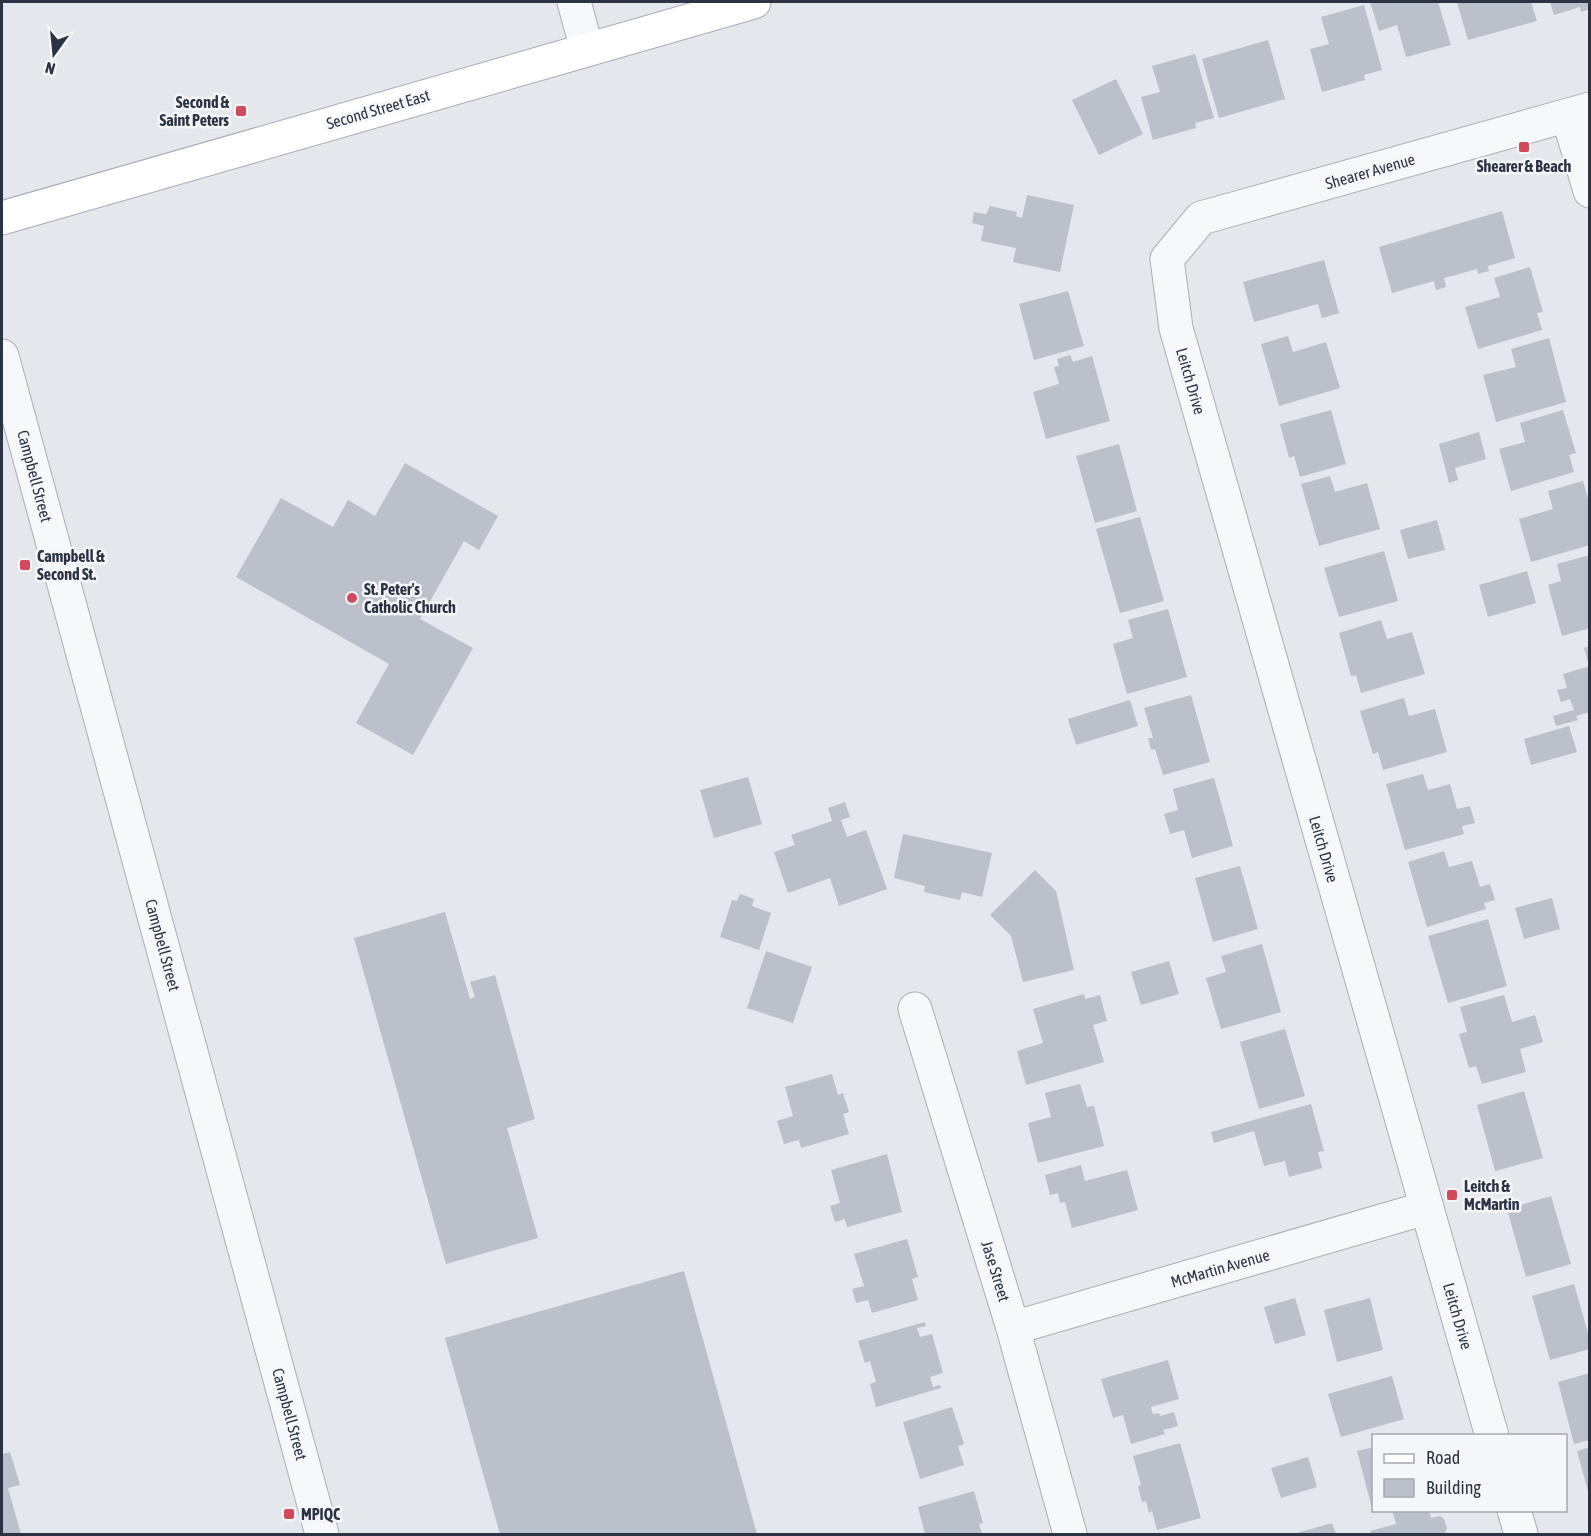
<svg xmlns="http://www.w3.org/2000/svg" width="1591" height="1536" font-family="'Asap Condensed',sans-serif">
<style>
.building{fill:#bbc0ca}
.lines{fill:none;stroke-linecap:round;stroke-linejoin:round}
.minor-casing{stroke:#a9aeb7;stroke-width:35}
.major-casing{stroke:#a3abb8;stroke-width:35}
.minor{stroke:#f7f8fa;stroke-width:33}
.major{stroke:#fff;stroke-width:33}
.poi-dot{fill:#d1495b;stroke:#f4f6f9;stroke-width:2}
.labels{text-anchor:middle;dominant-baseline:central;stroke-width:5;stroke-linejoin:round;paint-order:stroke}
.poi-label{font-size:16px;font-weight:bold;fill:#2b3445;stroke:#f4f6f9;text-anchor:start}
.street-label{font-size:16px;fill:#2b3445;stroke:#f4f6f9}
</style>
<rect width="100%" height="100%" fill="#e4e7ec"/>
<!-- building -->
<g class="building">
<polygon points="1370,2 1438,2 1451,45 1406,57 1397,25 1379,31"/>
<polygon points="1457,2 1531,2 1537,21 1468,40"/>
<polygon points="1550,2 1590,2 1590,9 1581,12 1580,7 1554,15"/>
<polygon points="1364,5 1382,70 1364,75 1365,80 1322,92 1310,49 1329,44 1321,17"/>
<polygon points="1268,40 1285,99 1219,118 1202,59"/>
<polygon points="1195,54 1214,118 1195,123 1196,128 1153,140 1141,97 1160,92 1152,66"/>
<polygon points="1116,79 1143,134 1099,155 1072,100"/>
<polygon points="1027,195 1074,205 1060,272 1013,262 1016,248 981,241 984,226 972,223 974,212 986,214 990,206 1017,212 1016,216 1022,218"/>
<polygon points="1502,211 1515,258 1488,266 1489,271 1478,274 1477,269 1444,278 1446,287 1436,290 1434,281 1392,293 1379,247"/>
<polygon points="1324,260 1339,313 1322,318 1318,304 1254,322 1243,282"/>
<polygon points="1530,267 1543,312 1537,313 1542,330 1478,349 1465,307 1500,297 1494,278"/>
<polygon points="1068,291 1084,346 1034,360 1019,304"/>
<polygon points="1288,336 1293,352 1326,342 1340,388 1279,406 1261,344"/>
<polygon points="1549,338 1566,402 1496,422 1483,375 1516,367 1511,349"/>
<polygon points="1070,355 1073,362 1092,356 1110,421 1046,439 1033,392 1059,384 1054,367 1059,366 1057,359"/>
<polygon points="1331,410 1346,464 1300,477 1294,456 1289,458 1280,424"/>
<polygon points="1563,410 1576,453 1569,455 1574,472 1511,491 1499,449 1525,442 1520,423"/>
<polygon points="1479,432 1486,459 1455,468 1458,480 1449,483 1439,444"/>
<polygon points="1119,444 1137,511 1095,523 1076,456"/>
<polygon points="405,463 498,516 479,550 464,541 420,619 473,648 413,755 356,723 389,664 236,577 281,498 333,527 348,500 375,516"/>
<polygon points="1330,476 1335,492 1367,483 1380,529 1319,546 1301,484"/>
<polygon points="1583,481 1589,502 1590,545 1531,562 1519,519 1553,509 1548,491"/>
<polygon points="1140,517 1164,601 1120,613 1096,529"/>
<polygon points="1437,520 1445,550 1408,559 1400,530"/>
<polygon points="1384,551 1398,601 1339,617 1324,568"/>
<polygon points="1590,555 1590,628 1562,636 1548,585 1561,581 1557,564"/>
<polygon points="1527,571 1536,603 1488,617 1479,585"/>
<polygon points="1168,609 1187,677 1127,694 1113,644 1133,638 1128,620"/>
<polygon points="1381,620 1387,639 1412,632 1425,674 1361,693 1356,675 1351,676 1339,633"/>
<polygon points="1590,646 1590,665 1589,665 1584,648"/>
<polygon points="1590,666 1590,712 1576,716 1578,720 1556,726 1553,716 1574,710 1570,699 1561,702 1557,690 1567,688 1563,674"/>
<polygon points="1191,695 1210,762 1163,775 1155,749 1151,750 1148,738 1153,738 1144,708"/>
<polygon points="1404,698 1409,716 1435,709 1447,752 1383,770 1378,752 1373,754 1360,711"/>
<polygon points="1130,700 1138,726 1076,745 1068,719"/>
<polygon points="1569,726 1577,752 1531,765 1524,739"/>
<polygon points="1423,774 1428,790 1450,784 1457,809 1470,806 1475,823 1462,826 1464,834 1405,850 1386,784"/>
<polygon points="748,777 762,824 714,838 700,790"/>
<polygon points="1214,778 1233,846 1192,858 1184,830 1170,834 1164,814 1178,810 1173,789"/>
<polygon points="845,802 850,817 841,820 847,837 866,830 887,889 839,906 830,878 788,893 774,852 795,845 791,835 832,821 828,808"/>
<polygon points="903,834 992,853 982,897 962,892 960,900 924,892 925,886 894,878"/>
<polygon points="1444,851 1449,867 1472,861 1480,887 1490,884 1495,900 1484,903 1486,909 1427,927 1408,862"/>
<polygon points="1240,866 1258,929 1213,942 1195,878"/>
<polygon points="1035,870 1056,891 1074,970 1023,982 1011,936 990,915"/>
<polygon points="740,894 754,899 752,906 771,913 759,950 720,937 732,900 737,901"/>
<polygon points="1552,898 1560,929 1524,939 1515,908"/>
<polygon points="445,912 470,999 475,997 470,982 495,975 535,1119 507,1128 538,1238 446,1264 354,938"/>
<polygon points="1488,919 1507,986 1448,1003 1428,936"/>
<polygon points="1262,944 1281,1012 1221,1029 1206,978 1226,972 1221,956"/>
<polygon points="766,951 812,967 793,1023 747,1008"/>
<polygon points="1169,961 1179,994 1141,1005 1131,972"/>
<polygon points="1084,994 1085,999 1100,995 1107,1021 1093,1025 1104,1062 1026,1085 1017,1051 1043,1043 1033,1009"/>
<polygon points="1504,995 1512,1022 1535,1015 1543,1042 1520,1049 1526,1072 1482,1084 1476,1066 1469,1068 1459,1034 1467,1032 1460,1007"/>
<polygon points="1285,1029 1305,1096 1259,1109 1240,1042"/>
<polygon points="832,1074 838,1095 843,1093 849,1112 843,1114 849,1134 801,1148 799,1140 784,1144 777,1121 793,1116 785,1087"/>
<polygon points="1080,1084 1087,1107 1094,1106 1104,1146 1038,1163 1028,1123 1051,1117 1045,1093"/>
<polygon points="1524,1091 1543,1158 1495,1171 1477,1105"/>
<polygon points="1311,1104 1324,1151 1318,1152 1322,1168 1289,1177 1285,1161 1264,1166 1254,1131 1214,1143 1211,1132"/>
<polygon points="887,1154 902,1212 847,1227 845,1219 835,1222 830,1206 840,1203 831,1170"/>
<polygon points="1081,1165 1085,1181 1127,1170 1138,1210 1072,1228 1065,1202 1060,1203 1058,1193 1050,1195 1045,1175"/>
<polygon points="1551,1196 1571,1264 1526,1277 1507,1209"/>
<polygon points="907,1239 918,1277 912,1279 918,1300 872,1313 868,1300 856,1303 852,1289 864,1286 854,1254"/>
<polygon points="684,1271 757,1534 500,1534 445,1338"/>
<polygon points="1574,1284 1590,1340 1590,1349 1550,1360 1532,1296"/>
<polygon points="1295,1298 1306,1335 1275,1344 1264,1307"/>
<polygon points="1370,1298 1383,1350 1337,1362 1324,1310"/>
<polygon points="925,1322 926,1326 917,1328 920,1337 932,1334 943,1373 930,1377 933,1387 940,1385 941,1388 876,1407 870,1384 876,1382 870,1361 865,1363 858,1341"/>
<polygon points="1168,1360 1179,1399 1151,1407 1153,1414 1159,1413 1160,1416 1174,1412 1178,1426 1163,1430 1165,1434 1131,1444 1123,1415 1113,1418 1101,1379"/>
<polygon points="1590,1373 1590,1440 1574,1444 1558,1382"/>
<polygon points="1392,1376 1404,1419 1341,1437 1328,1394"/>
<polygon points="952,1407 964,1444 958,1446 964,1465 920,1479 903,1422"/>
<polygon points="1180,1443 1201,1518 1157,1530 1152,1511 1149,1513 1146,1501 1142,1502 1138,1486 1141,1485 1133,1456"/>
<polygon points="1374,1447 1374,1512 1373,1512 1357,1451"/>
<polygon points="1590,1447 1590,1495 1589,1495 1577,1451"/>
<polygon points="10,1452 20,1485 8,1488 21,1534 2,1534 2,1454"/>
<polygon points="1308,1457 1317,1487 1281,1498 1271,1468"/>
<polygon points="974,1491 983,1523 979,1524 982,1534 925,1534 918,1507"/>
<polygon points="1392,1510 1429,1510 1431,1518 1440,1516 1444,1519 1447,1528 1445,1533 1440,1534 1371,1534 1370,1531 1396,1524"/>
<polygon points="1332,1523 1336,1534 1293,1534"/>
</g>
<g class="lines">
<defs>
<g id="minor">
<polyline points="574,2 587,49"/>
<polyline points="1568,116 1590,191"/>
<polyline points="2,356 322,1534"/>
<polyline points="915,1009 1013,1328 1070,1534"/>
<polyline points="1013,1328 1426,1208"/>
<polyline points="1492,1436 1176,328 1167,259 1201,218 1590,109"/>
<polyline points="1514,1510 1521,1534"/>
</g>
<polyline id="major" points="2,218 754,2"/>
</defs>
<!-- minor casing -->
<use href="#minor" class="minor-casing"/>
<!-- major casing -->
<use href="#major" class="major-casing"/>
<!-- minor -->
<use href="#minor" class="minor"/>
<!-- major -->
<use href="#major" class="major"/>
</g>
<!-- markers -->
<g class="poi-dot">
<rect x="235" y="105" width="12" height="12" rx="3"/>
<rect x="1518" y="141" width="12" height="12" rx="3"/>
<rect x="19" y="559" width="12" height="12" rx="3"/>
<circle cx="352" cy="598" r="6"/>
<rect x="1446" y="1189" width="12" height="12" rx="3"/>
<rect x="283" y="1508" width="12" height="12" rx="3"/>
</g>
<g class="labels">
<!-- poi labels -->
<g class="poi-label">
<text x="229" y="102" text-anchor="end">Second &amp;<tspan x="229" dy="18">Saint Peters</tspan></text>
<text x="1524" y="166" text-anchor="middle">Shearer &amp; Beach</text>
<text x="37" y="556">Campbell &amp;<tspan x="37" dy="18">Second St.</tspan></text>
<text x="364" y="589">St. Peter's<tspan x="364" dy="18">Catholic Church</tspan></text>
<text x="1464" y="1186">Leitch &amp;<tspan x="1464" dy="18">McMartin</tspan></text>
<text x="301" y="1514">MPIQC</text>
</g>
<!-- street labels -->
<g class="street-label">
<text transform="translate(378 109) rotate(-16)">Second Street East</text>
<text transform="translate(1370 171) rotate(-16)">Shearer Avenue</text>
<text transform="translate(1191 381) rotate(74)">Leitch Drive</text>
<text transform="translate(35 476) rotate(75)">Campbell Street</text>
<text transform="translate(1324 849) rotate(74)">Leitch Drive</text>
<text transform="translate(163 945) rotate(75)">Campbell Street</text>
<text transform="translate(1220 1268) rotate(-16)">McMartin Avenue</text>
<text transform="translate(996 1271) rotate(73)">Jase Street</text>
<text transform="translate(1458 1316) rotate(74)">Leitch Drive</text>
<text transform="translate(290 1414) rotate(75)">Campbell Street</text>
</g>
</g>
<!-- border -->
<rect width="1591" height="1536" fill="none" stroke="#2b3445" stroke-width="6"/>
<!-- legend -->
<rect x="1372" y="1434" width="195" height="78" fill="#f4f6f9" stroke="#a4a8b1" stroke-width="1.5"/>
<rect x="1384" y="1454" width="30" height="9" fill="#ffffff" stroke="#a4a8b1" stroke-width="1.5"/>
<text x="1426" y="1464" font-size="18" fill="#2b3445">Road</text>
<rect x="1384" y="1479" width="30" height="18" fill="#bbc0ca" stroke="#a4a8b1" stroke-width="1.5"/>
<text x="1426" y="1494" font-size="18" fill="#2b3445">Building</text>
<!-- north arrow -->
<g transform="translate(54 54) rotate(195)" stroke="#f4f6f9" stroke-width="4.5" paint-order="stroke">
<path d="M0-4.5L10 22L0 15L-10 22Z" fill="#2b3445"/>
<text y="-9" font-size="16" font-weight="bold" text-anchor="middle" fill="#2b3445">N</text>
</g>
</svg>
